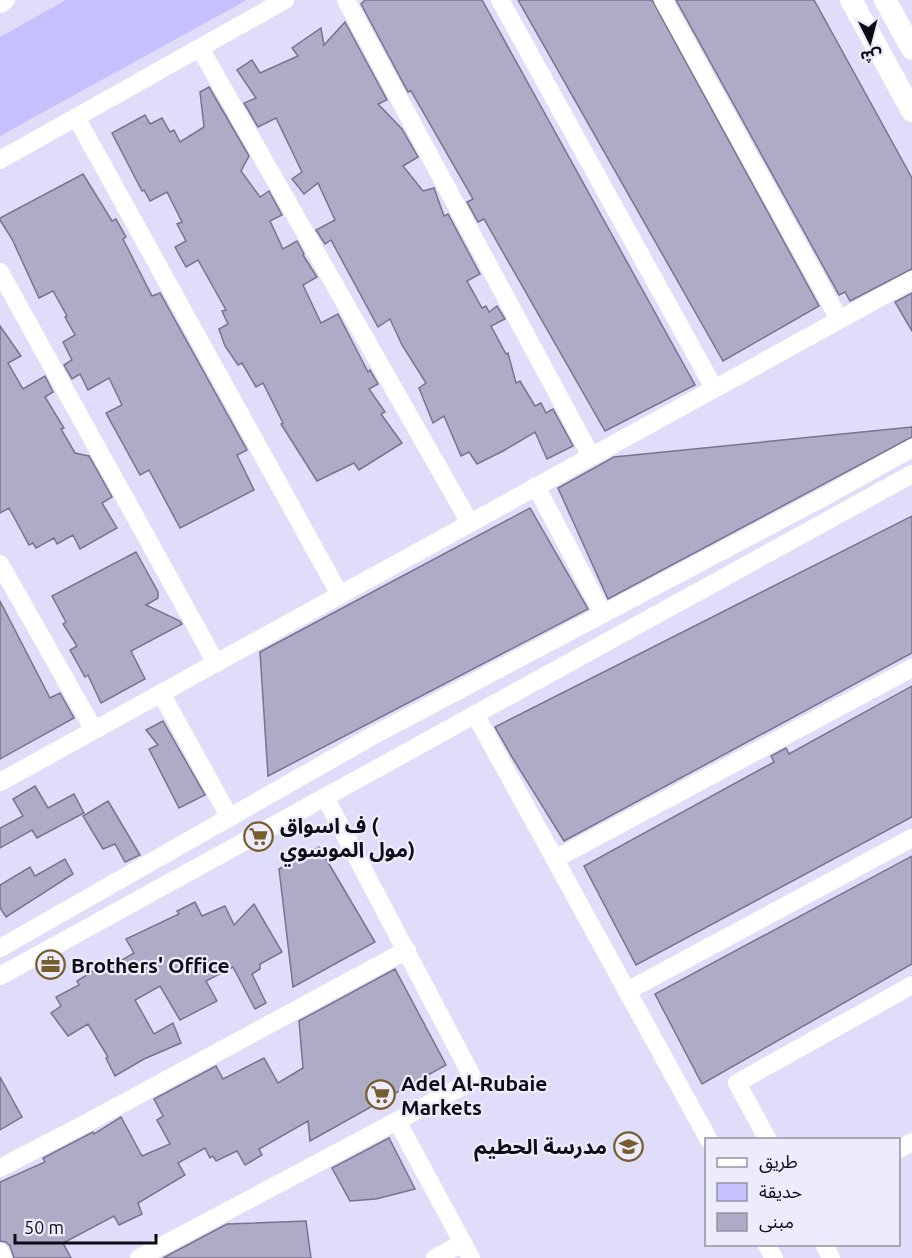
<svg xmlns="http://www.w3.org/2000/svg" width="912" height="1258" font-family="Ubuntu,'Noto Sans Arabic',sans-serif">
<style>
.green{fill:#c7c0fe}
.building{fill:#adabc6;stroke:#76748d;stroke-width:1.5}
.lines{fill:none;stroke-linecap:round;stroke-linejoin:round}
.minor{stroke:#fff;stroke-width:18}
.major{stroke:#fff;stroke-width:22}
.labels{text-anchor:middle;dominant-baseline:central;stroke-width:4.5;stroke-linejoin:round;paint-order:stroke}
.poi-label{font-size:21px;font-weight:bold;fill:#0d0c15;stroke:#edecfd;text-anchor:start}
</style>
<rect width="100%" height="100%" fill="#dfddf9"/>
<!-- green -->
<polygon class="green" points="66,0 247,0 0,136 0,37"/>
<!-- building -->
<g class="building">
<polygon points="365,0 482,0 695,385 605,431 484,219 478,222 467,202 473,199 411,91 408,92 361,4"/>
<polygon points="518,0 652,0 819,306 723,361"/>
<polygon points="676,0 814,0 912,178 912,269 850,301 845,292 839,295"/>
<polygon points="345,22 387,100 378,104 402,129 418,157 403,166 423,191 434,188 444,216 448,214 480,274 467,281 482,308 486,306 489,312 497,306 505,319 491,326 506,354 508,353 516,383 520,381 535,406 541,403 546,413 553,409 573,446 547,459 535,432 503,451 477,464 469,452 461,456 444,416 433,423 419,388 426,383 402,345 390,319 378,327 331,240 325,244 316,230 335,220 318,183 304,194 292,179 302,172 276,118 258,127 244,103 256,98 237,70 252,60 260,73 298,56 292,48 321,28 324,45"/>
<polygon points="209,87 249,156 241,171 260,197 269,191 282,215 270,221 283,249 297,241 304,254 303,255 317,277 303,285 321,323 338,314 368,372 370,370 378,384 369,389 385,412 381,414 402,443 359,470 354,463 317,481 281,424 283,423 263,383 256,387 242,363 238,365 225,346 219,329 228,324 222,311 226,310 198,260 186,267 175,247 186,241 177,224 182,222 167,192 150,201 144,190 142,191 112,133 145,115 150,124 162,118 170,132 174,130 180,142 204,127 200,92"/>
<polygon points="83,174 112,221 116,219 126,237 123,239 152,296 160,293 247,450 237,455 254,490 180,528 149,470 140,475 106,413 122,405 109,378 88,390 80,374 72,379 64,365 72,360 63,342 75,335 65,317 67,316 53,291 39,298 12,239 0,220 0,218"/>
<polygon points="912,293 912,331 895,302"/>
<polygon points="0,326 21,356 8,363 23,389 45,376 53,392 45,397 64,428 61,429 75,453 89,456 112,497 102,503 117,528 80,549 73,535 57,544 54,538 36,548 33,543 29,545 9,508 0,513"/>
<polygon points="912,427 912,437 608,599 558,488 614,457"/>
<polygon points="530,508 588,609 268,776 260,652"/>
<polygon points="912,516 912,653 564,841 512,757 495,727"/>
<polygon points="136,552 158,592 158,598 146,605 180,621 182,624 131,651 145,679 101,703 88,675 85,677 70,650 77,646 63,624 66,622 52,596"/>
<polygon points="0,601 50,698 60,693 74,718 0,759"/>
<polygon points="912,686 912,817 636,965 584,866 774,762 771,756 786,748 789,754"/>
<polygon points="163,721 205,795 179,808 149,749 158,745 146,730"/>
<polygon points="35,786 48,808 74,794 84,813 37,838 32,830 0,848 0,828 23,816 13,799"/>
<polygon points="108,801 140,855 125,862 115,844 103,849 83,816"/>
<polygon points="319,847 375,942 293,987 279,869"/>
<polygon points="912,856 912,964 702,1084 655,994"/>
<polygon points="65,859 73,874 6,917 0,908 0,885 30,867 35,876"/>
<polygon points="195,902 202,916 225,906 234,925 254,904 282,952 260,964 260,969 252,974 266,1003 255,1009 233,967 206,981 217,1001 180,1020 160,986 135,1000 154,1034 173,1023 181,1043 144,1059 115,1076 106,1058 108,1057 88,1024 68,1036 51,1013 61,1006 56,997 79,985 77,981 101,966 104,971 134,953 126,939 179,914 177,911"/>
<polygon points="395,969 446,1065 310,1141 308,1121 259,1149 262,1155 245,1165 237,1151 216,1161 213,1156 210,1158 205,1148 178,1163 185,1175 138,1203 142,1214 119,1225 114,1216 63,1243 71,1258 14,1258 10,1246 6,1242 0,1241 0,1182 45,1162 43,1158 93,1132 94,1134 121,1117 142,1156 170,1144 157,1120 163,1116 154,1099 216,1066 223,1079 264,1058 278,1083 303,1068 299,1021"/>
<polygon points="0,1077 22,1117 0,1130"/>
<polygon points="389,1138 415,1189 376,1199 350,1201 332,1168"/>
<polygon points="306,1221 311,1258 163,1258 227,1224"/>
</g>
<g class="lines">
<!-- minor -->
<g class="minor">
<polyline points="346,0 591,456"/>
<polyline points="500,0 714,388"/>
<polyline points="663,0 839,319"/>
<polyline points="0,4 6,0"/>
<polyline points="200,48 470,523"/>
<polyline points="76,117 340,595"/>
<polyline points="0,160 285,0"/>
<polyline points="0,272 216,663"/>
<polyline points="536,486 603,614"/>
<polyline points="0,564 94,730"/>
<polyline points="161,693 230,818"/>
<polyline points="475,714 709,1140"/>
<polyline points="0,782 912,280"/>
<polyline points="555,859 912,668"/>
<polyline points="0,948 376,734 824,497 912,448"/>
<polyline points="0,976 912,474"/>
<polyline points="627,991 912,838"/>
<polyline points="397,1121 471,1258"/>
<polyline points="768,1140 737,1083 912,985"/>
<polyline points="898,1150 912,1142"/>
<polyline points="0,1168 79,1127 407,950"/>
<polyline points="766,1244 774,1258"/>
<polyline points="824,1244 831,1258"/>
<polyline points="0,1252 3,1258"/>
<polyline points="139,1258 474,1080 325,797"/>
<polyline points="435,1258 463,1243"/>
</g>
<!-- major -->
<g class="major">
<polyline points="851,0 912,111"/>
<polyline points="885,0 912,49"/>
</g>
</g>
<!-- icons -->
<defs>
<symbol id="supermarket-ring" viewBox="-11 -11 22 22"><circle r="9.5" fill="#edecfd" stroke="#775c2e" stroke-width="1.5"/><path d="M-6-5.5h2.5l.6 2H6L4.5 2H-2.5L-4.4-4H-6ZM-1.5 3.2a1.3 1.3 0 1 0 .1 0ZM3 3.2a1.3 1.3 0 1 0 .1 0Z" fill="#775c2e"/></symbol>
<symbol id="office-ring" viewBox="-11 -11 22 22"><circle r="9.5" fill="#edecfd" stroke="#775c2e" stroke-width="1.5"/><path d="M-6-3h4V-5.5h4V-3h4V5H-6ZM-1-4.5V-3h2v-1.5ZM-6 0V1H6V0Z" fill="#775c2e"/></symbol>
<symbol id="school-ring" viewBox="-11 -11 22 22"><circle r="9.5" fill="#edecfd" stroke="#775c2e" stroke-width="1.5"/><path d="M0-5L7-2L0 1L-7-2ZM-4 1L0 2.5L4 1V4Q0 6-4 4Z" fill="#775c2e"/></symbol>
</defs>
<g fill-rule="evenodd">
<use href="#supermarket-ring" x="242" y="820" width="33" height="33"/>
<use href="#office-ring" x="34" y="948" width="33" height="33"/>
<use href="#supermarket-ring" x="364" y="1078" width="33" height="33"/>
<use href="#school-ring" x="612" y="1130" width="33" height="33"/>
</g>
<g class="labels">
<!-- poi labels -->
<g class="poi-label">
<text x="280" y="825">ف اسواق (<tspan x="280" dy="24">مول الموسوي)</tspan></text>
<text x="71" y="965">Brothers' Office</text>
<text x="401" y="1083">Adel Al-Rubaie<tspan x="401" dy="24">Markets</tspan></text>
<text x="607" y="1146" text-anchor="end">مدرسة الحطيم</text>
</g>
</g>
<!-- legend -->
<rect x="705" y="1138" width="195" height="108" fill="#edecfd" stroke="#9392a0" stroke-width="1.5"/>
<rect x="717" y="1158" width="30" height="9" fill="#ffffff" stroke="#9392a0" stroke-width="1.5"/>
<text x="759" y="1168" font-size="18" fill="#0d0c15">طريق</text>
<rect x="717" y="1183" width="30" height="18" fill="#c7c0fe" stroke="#9392a0" stroke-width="1.5"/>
<text x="759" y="1198" font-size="18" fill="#0d0c15">حديقة</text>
<rect x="717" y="1213" width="30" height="18" fill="#adabc6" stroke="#9392a0" stroke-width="1.5"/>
<text x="759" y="1228" font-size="18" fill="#0d0c15">مبنى</text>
<!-- north arrow -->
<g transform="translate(870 42) rotate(174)" stroke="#edecfd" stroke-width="4.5" paint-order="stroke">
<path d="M0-4.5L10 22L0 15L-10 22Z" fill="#0d0c15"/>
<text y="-9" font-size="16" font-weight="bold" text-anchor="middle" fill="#0d0c15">ش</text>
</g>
<!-- scale -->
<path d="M15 1234v9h141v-9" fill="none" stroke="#0d0c15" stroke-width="3"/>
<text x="24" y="1234" font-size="18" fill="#0d0c15" stroke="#edecfd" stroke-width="4.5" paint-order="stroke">50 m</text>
</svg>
